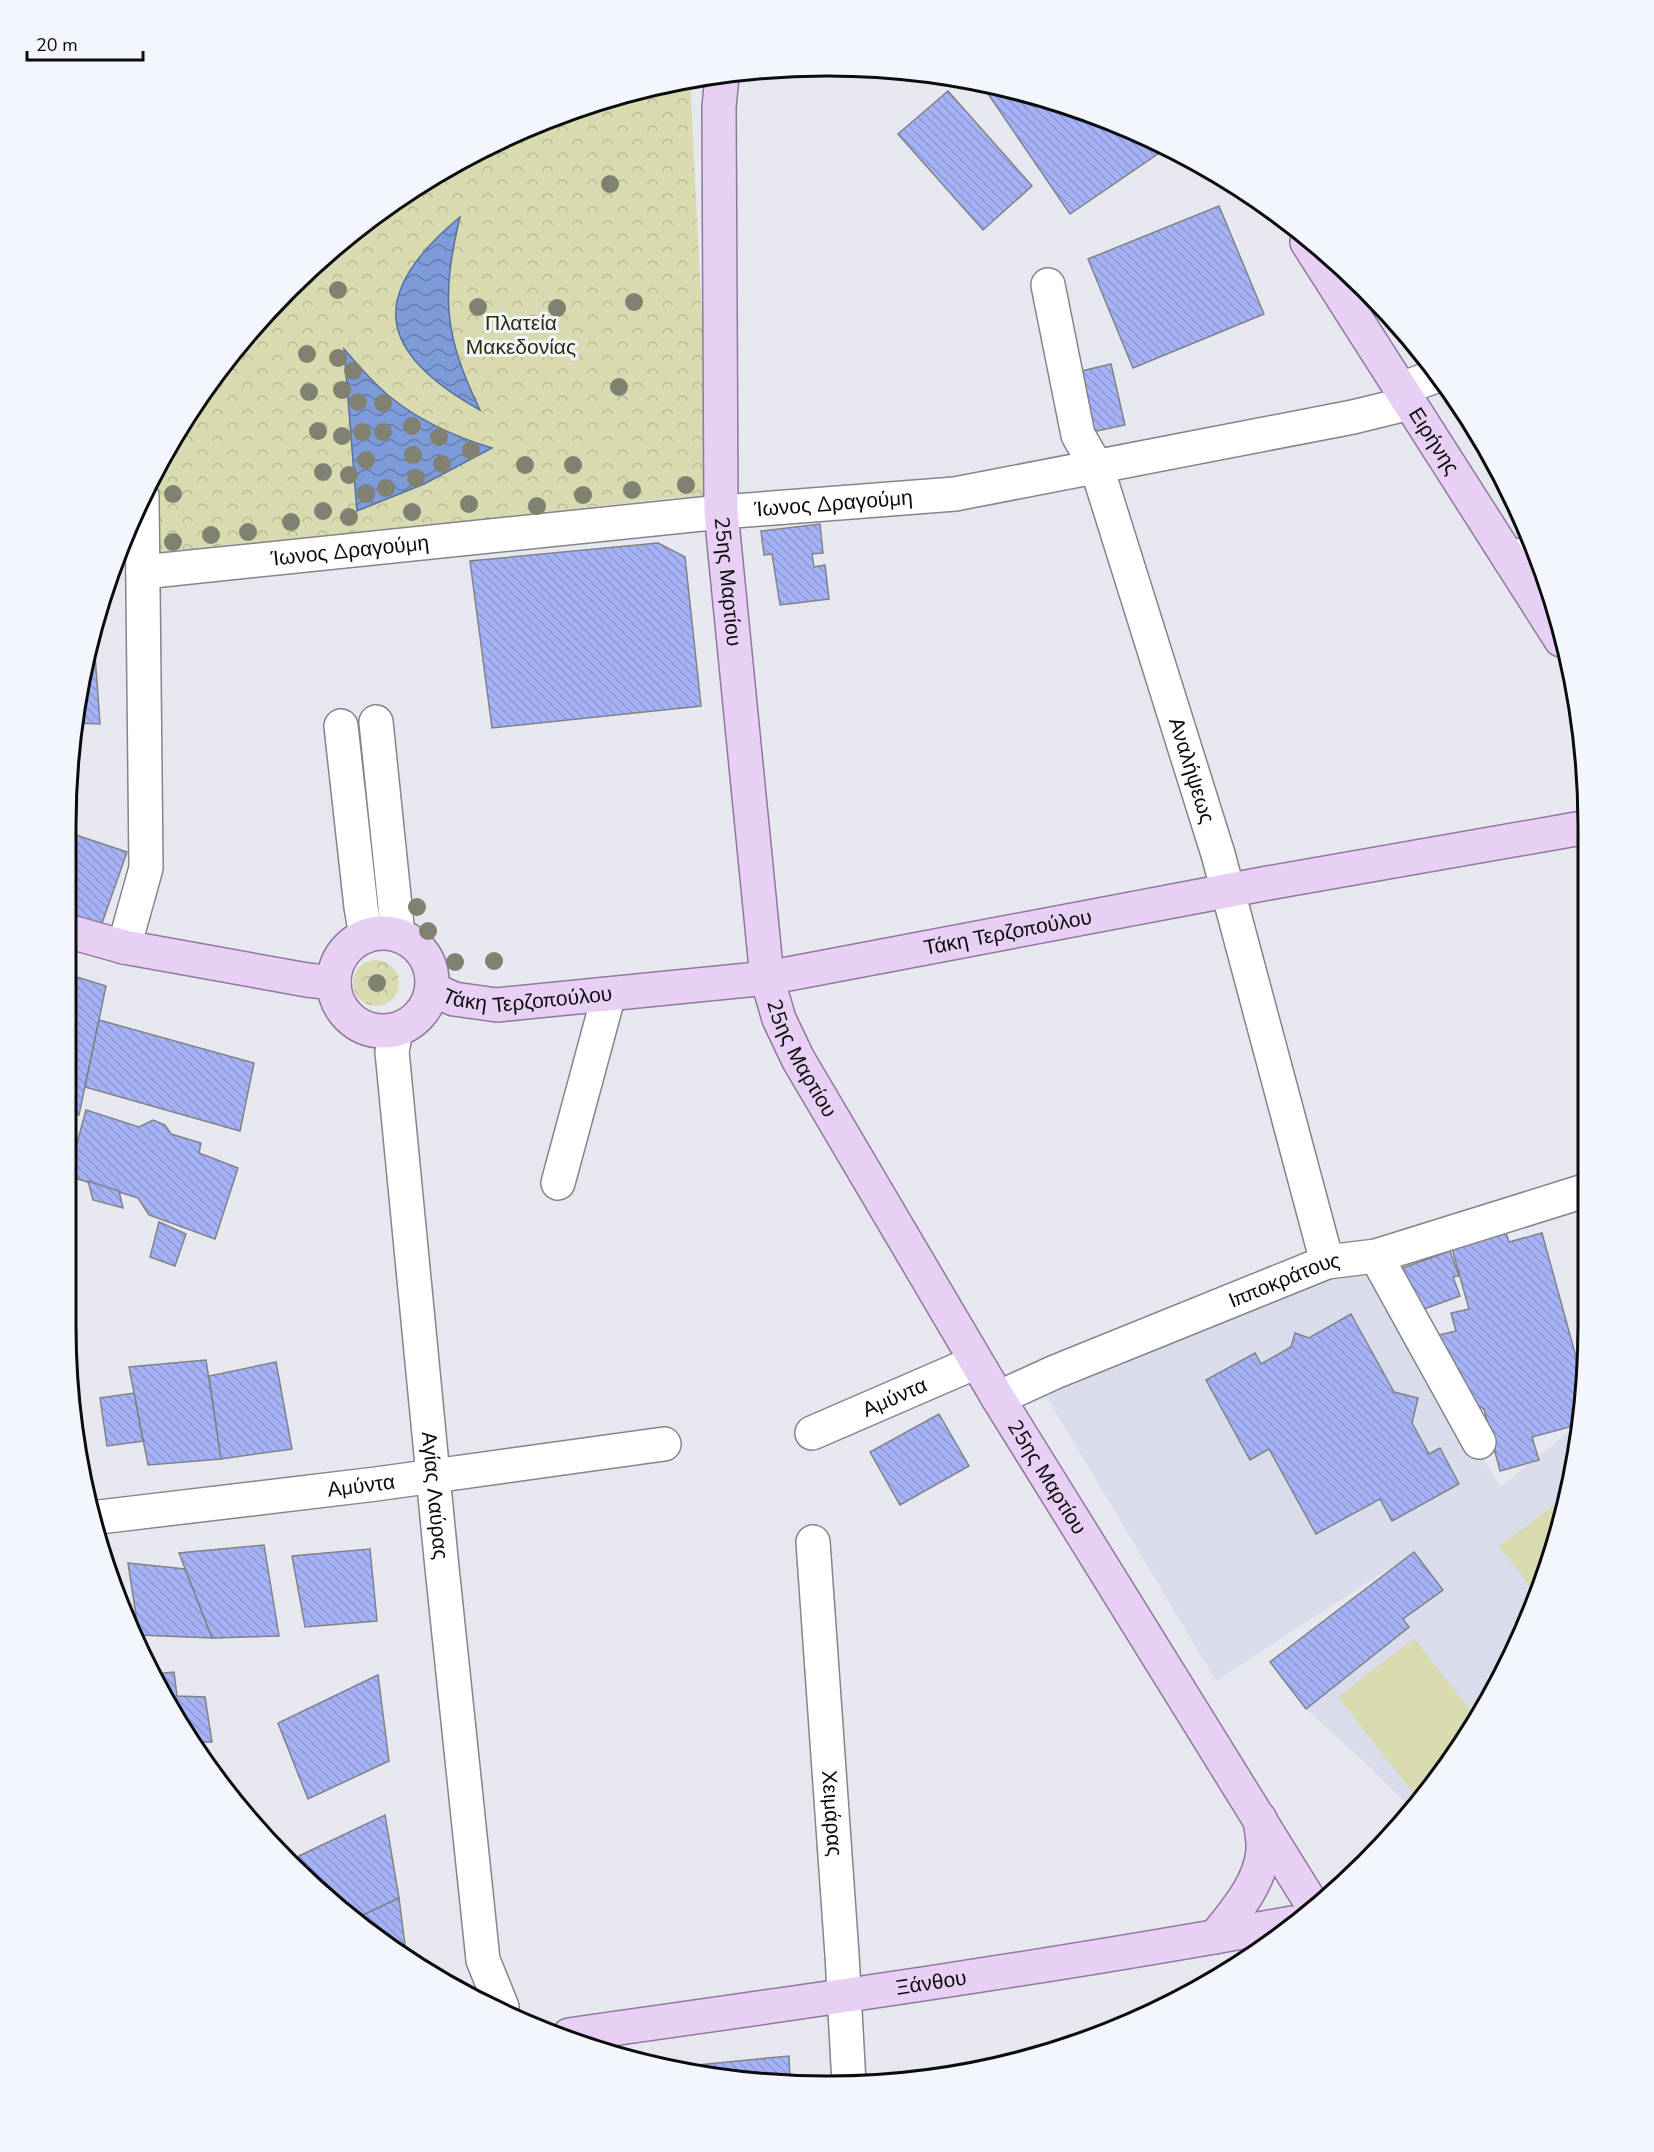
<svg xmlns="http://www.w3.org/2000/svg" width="1654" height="2152" font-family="'Nunito Sans',sans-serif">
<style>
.built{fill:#d9dcea}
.park{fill:url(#park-crowns)}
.pitch{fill:#d8dbaf}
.water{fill:url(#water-waves);stroke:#5b709b;stroke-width:1.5}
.building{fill:url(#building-back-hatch);stroke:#808288;stroke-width:1.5}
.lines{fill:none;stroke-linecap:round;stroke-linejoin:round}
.minor-casing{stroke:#83858b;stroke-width:36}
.major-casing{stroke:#90779e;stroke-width:36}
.minor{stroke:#fff;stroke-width:33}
.major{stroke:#e7d0f3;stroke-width:33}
.tree{fill:#818172}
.labels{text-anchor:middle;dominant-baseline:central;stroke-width:6;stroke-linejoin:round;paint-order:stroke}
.park-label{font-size:21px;fill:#2d2d0c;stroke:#f4f6fd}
.street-label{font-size:21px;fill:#0c0c0e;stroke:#f4f6fd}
.rim{fill:none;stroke:#0c0c0e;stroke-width:3}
</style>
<defs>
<pattern id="park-crowns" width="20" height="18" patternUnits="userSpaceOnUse" patternTransform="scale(1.5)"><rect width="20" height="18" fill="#d8dbaf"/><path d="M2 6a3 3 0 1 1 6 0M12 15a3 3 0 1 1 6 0" fill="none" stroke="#b8bb95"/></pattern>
<pattern id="water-waves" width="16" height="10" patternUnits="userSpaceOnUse" patternTransform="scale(1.5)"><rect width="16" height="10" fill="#7d9bd8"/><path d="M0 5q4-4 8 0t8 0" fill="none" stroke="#657dae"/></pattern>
<pattern id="building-back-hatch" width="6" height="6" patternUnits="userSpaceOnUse" patternTransform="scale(1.5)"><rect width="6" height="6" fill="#a5b2f5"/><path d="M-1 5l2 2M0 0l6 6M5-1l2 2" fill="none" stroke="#8d98d1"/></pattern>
</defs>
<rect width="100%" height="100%" fill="#e7e8ef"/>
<!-- built -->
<polygon class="built" points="1369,1261 1500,1487 1581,1422 1547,1570 1460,1747 1411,1808 1379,1776 1306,1709 1270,1662 1404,1559 1216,1681 1046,1396"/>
<!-- park -->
<g class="park">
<polygon points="690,80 711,496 671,498 159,556 158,469 223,364 325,255 404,194 536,124 679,81"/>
<circle cx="376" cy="983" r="23"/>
</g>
<!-- pitch -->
<g class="pitch">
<polygon points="1565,1497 1547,1570 1536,1594 1499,1546"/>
<polygon points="1414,1638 1475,1716 1460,1747 1418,1799 1338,1697"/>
</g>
<!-- water -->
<g class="water">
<path d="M460 217C441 297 444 335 480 410 376 352 367 294 460 217Z"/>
<path d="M344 349C358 365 372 382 389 396 418 420 456 437 492 448L424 484 357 511Z"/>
</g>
<!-- building -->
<g class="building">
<polygon points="980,82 1119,124 1165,149 1070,214"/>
<polygon points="948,91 1032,186 983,230 898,134"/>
<polygon points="1219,206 1264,314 1133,368 1088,259"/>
<polygon points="1111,364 1125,425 1087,433 1073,373"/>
<polygon points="820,524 823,553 812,554 814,567 825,565 829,599 780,605 772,554 764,555 761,531"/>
<polygon points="658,543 685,557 701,706 492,728 470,561"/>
<polygon points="93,627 100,724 77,723 92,630"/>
<polygon points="67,832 127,852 101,926 67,914"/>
<polygon points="67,974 106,986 79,1115 67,1113"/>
<polygon points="99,1020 254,1063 240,1131 85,1087"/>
<polygon points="86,1110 139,1127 153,1120 165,1125 171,1134 201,1143 199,1153 238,1168 215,1239 149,1215 138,1198 68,1176"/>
<polygon points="88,1181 119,1191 123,1208 93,1200"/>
<polygon points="159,1222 186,1234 175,1266 150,1257"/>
<polygon points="1504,1227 1509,1242 1542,1233 1581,1375 1581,1424 1532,1437 1539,1460 1500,1471 1484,1409 1460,1394 1430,1337 1456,1331 1451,1313 1469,1309 1450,1241"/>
<polygon points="1450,1251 1459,1276 1453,1277 1460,1296 1410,1314 1394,1271"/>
<polygon points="1351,1314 1394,1392 1418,1398 1412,1423 1429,1454 1440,1448 1459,1484 1392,1521 1380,1499 1316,1534 1269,1449 1250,1460 1206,1380 1255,1353 1261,1364 1291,1347 1295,1333 1309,1338"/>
<polygon points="206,1360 221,1459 148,1465 129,1367"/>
<polygon points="276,1362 292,1449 221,1459 209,1376"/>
<polygon points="134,1393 143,1441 107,1446 100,1398"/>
<polygon points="939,1414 969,1466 900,1505 870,1452"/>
<polygon points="264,1545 279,1636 212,1638 179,1553"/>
<polygon points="370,1549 377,1621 305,1627 292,1556"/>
<polygon points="1414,1552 1443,1590 1403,1619 1409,1627 1306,1709 1270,1662"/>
<polygon points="128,1563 185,1569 212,1638 139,1635"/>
<polygon points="174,1672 177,1696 205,1697 212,1742 196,1742 168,1706 155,1674"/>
<polygon points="378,1675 389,1761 308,1799 278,1723"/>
<polygon points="385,1815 399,1898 359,1917 305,1876 299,1856"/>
<polygon points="399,1898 406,1953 359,1917"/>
<polygon points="789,2056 790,2081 686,2066"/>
<polygon points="668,2060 669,2065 652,2063"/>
</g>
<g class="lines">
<defs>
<g id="minor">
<path id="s1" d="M1048 285 1078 435 1097 468 1218 854 1327 1262"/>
<polyline points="1345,300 1364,288"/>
<polyline points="1401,389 1436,376"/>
<polyline points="1510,560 1532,551"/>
<path id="s2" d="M143 572 721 512 955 494 1353 417 1410 403"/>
<polyline points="376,722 398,935"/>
<polyline points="341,726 361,907 366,936"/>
<polyline points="124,947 146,868 142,496"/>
<path id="s3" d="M396 1030 392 1052 393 1062 441 1558 483 1960 502 2007"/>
<polyline points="558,1183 609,994"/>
<polyline points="1376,1256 1479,1442"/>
<path id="s4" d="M998 1398 1055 1372 1327 1262 1376 1256 1581 1192"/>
<path id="s5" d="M812 1433 976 1362"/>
<path id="s6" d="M91 1518 376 1484 664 1444"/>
<path id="s7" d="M813 1542 842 1955 849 2084"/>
</g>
<g id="major">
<path id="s8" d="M722 76 719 107 721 512 767 978 779 1019 798 1059 998 1398 1313 1906"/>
<path id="s9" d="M1307 242 1561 640"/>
<polyline points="67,931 124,947 307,980 334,983"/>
<circle cx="383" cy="982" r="49"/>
<path id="s10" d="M432 989 454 999 497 1005 767 978 1268 883 1582 828"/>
<path d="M1215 1937C1235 1912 1260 1884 1263 1851 1264 1841 1261 1829 1260 1819"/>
<path id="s11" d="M569 2035C810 2001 1052 1967 1292 1923"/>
</g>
</defs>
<!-- minor casing -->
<use href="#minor" class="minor-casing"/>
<!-- major casing -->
<use href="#major" class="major-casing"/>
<!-- minor -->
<use href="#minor" class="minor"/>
<!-- major -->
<use href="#major" class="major"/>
</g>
<!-- trees -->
<g class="tree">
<circle cx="610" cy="184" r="9"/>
<circle cx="338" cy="290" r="9"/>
<circle cx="634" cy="302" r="9"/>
<circle cx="478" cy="307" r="9"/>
<circle cx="557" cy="308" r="9"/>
<circle cx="307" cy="354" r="9"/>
<circle cx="338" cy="358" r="9"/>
<circle cx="353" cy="371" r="9"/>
<circle cx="619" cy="387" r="9"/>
<circle cx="342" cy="390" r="9"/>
<circle cx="309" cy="392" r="9"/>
<circle cx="358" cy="402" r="9"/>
<circle cx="383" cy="403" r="9"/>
<circle cx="412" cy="426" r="9"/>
<circle cx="318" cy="431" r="9"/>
<circle cx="362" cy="432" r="9"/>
<circle cx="383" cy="432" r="9"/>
<circle cx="342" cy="436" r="9"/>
<circle cx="439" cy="437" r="9"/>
<circle cx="471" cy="450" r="9"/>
<circle cx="413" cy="455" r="9"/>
<circle cx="366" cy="460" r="9"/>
<circle cx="442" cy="464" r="9"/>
<circle cx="525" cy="465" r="9"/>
<circle cx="573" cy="465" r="9"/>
<circle cx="323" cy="472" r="9"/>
<circle cx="349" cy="475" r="9"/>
<circle cx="416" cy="478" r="9"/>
<circle cx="686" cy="485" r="9"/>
<circle cx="386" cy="488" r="9"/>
<circle cx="632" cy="490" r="9"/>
<circle cx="173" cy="494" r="9"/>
<circle cx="366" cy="494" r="9"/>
<circle cx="583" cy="495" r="9"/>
<circle cx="469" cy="504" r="9"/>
<circle cx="537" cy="506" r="9"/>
<circle cx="323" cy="511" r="9"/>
<circle cx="412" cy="512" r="9"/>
<circle cx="349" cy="517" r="9"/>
<circle cx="291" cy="522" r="9"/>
<circle cx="248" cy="532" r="9"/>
<circle cx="211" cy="535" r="9"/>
<circle cx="173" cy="542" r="9"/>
<circle cx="417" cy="907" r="9"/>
<circle cx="428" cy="931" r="9"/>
<circle cx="494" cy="961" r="9"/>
<circle cx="455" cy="962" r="9"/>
<circle cx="377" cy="983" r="9"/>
</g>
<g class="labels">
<!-- park labels -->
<g class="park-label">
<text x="521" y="323">Πλατεία<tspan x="521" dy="24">Μακεδονίας</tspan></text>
</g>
<!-- street labels -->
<g class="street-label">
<text stroke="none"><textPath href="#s9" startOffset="236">Ειρήνης</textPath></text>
<text stroke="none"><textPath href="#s2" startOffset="694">Ίωνος Δραγούμη</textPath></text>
<text stroke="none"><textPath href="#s2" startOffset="208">Ίωνος Δραγούμη</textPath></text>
<text stroke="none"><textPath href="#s8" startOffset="506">25ης Μαρτίου</textPath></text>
<text stroke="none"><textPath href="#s1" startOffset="508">Αναλήψεως</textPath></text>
<text stroke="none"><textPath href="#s10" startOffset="584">Τάκη Τερζοπούλου</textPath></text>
<text stroke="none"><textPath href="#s10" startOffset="98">Τάκη Τερζοπούλου</textPath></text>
<text stroke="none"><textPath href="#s8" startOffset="992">25ης Μαρτίου</textPath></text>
<text stroke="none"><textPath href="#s4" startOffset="310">Ιπποκράτους</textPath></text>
<text stroke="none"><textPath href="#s5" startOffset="90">Αμύντα</textPath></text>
<text stroke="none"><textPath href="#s8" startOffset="1478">25ης Μαρτίου</textPath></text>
<text stroke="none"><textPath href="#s6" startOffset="272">Αμύντα</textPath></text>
<text stroke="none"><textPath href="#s3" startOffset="468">Αγίας Λαύρας</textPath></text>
<text stroke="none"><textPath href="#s7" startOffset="272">Χειμάρας</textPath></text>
<text stroke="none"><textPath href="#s11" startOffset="366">Ξάνθου</textPath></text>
</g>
</g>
<!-- crop -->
<path d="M0 0H1654V2152H0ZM826 76H828A750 750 0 0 1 1578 826V1326A750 750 0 0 1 828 2076H826A750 750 0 0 1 76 1326V826A750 750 0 0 1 826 76Z" fill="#f4f6fd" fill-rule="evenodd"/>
<path class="rim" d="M826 76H828A750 750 0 0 1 1578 826V1326A750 750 0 0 1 828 2076H826A750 750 0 0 1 76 1326V826A750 750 0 0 1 826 76Z"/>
<!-- scale -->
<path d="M27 51v9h116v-9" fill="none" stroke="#0c0c0e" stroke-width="3"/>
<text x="36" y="51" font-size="18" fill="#0c0c0e" stroke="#f4f6fd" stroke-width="4.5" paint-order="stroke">20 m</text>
</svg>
